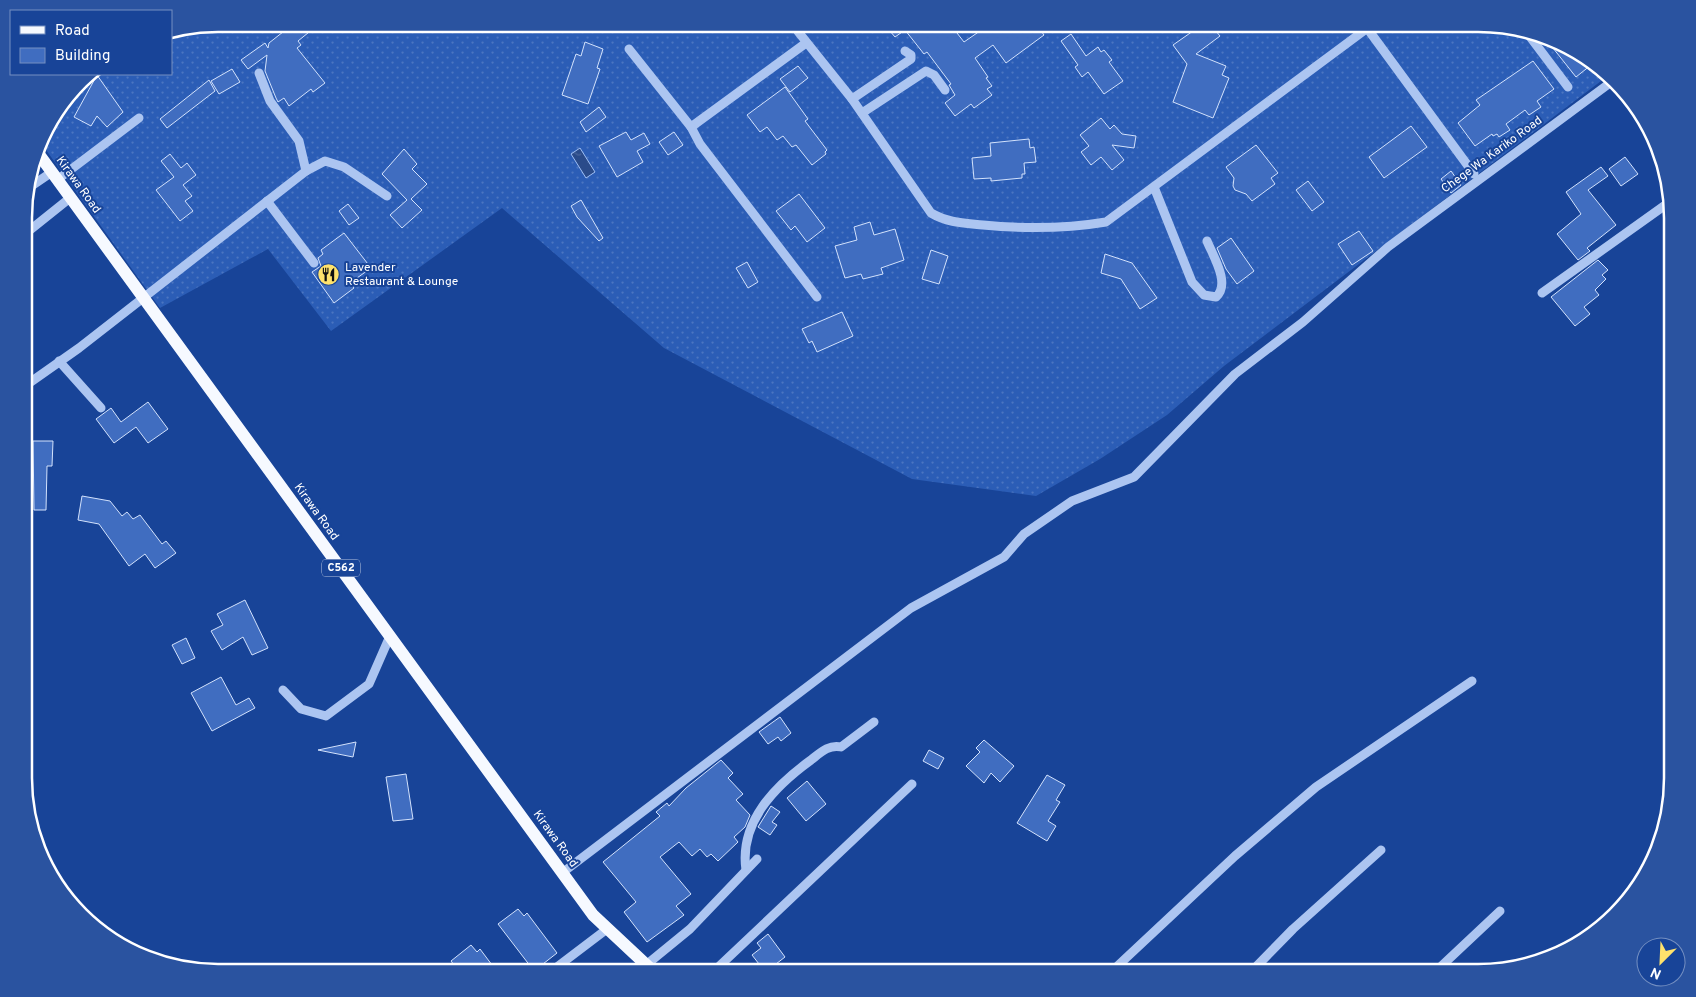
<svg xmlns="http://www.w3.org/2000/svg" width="1696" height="997" font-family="Overpass,sans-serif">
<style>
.garden{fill:url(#garden-dots)}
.water{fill:url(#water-ripples);stroke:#9ebef4}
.building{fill:#406dc0;stroke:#d3e2fc}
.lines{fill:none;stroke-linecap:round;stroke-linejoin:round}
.minor{stroke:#acc5f1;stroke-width:9}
.major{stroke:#f6f9ff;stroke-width:12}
.labels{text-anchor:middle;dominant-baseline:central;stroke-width:4;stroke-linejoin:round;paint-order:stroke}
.shield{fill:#184498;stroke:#bac7e0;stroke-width:1}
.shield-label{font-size:11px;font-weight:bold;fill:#fff}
.street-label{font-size:12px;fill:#fff;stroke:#184498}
.poi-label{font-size:12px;fill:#fff;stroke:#184498;text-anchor:start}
.rim{fill:none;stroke:#fff;stroke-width:2.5}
</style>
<defs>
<pattern id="garden-dots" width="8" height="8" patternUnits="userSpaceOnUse" patternTransform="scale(1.25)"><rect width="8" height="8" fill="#2b5db6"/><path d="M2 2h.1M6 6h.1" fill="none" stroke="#4b75c1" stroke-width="1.8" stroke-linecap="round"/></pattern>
<pattern id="water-ripples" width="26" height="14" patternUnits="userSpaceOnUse" patternTransform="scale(1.25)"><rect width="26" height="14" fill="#2a4b8a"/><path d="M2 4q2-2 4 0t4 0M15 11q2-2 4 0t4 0" fill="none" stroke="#4a669c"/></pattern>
</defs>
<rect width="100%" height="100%" fill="#184498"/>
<!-- garden -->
<polygon class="garden" points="219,24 1477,24 1528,30 1575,50 1605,78 1224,366 1167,415 1100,459 1036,496 912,479 664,348 502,208 331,331 268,249 160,308 41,143 44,132 89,74 171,74 171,33"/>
<!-- water -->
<polygon class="water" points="580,148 595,172 586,178 571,154"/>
<!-- building -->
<g class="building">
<polygon points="293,24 319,24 298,41 301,45 297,48 325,83 313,92 311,89 289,106 284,98 278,102 276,98 265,71 267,55 248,69 241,60 265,43 268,48 269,43"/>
<polygon points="884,24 950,24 964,42 990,24 1036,24 1044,35 1006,63 993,45 975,58 988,77 986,78 992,86 987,89 992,95 974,108 971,104 955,116 945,103 955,95 949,85 951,84 927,52 924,54 905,30 895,37"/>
<polygon points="1203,24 1210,24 1220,36 1196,54 1226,66 1222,75 1229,78 1213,118 1173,102 1187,64 1173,45"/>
<polygon points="1071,34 1086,56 1098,47 1101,52 1104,50 1112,60 1109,62 1123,81 1104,94 1088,72 1082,77 1075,67 1078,65 1061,41"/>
<polygon points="1545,38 1575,50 1591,65 1576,77"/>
<polygon points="585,42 603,49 597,68 600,69 588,104 562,95 576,54 581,56"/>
<polygon points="1533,61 1554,89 1537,101 1541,107 1529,115 1525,110 1506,124 1510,130 1499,137 1497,134 1493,136 1492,134 1475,146 1458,123 1480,105 1476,100"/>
<polygon points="798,66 808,78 790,92 780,79"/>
<polygon points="232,69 240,82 219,94 211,81"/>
<polygon points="97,75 123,112 107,127 97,116 91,126 74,117"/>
<polygon points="209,80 215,91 167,128 160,119"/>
<polygon points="785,87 808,119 805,121 827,150 825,152 826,154 812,165 796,145 792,147 783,136 777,140 767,127 760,132 747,115"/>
<polygon points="599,107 606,117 586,132 580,122"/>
<polygon points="1101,118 1110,129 1114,125 1122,134 1136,136 1134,148 1112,145 1124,160 1112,170 1101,157 1091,165 1081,152 1089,146 1080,135"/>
<polygon points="1411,126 1427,147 1384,178 1369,157"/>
<polygon points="626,132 631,140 644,133 650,144 637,151 643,162 617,177 599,146"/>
<polygon points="674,132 683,145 668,155 659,142"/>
<polygon points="1029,139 1030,148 1034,147 1036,162 1024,163 1025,174 1022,174 1022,178 991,181 991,178 974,179 972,158 991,156 990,143"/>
<polygon points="1256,145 1278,173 1271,178 1275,184 1252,201 1246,194 1235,190 1233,186 1234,178 1226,167"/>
<polygon points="404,149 417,164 412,169 427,184 411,199 422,210 402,228 390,215 407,200 382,174"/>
<polygon points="170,154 181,168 187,163 196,175 183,185 192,196 185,201 193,211 180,221 156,190 174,177 161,161"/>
<polygon points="1625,157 1638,174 1621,186 1609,169"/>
<polygon points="1601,167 1608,176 1588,190 1616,225 1587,248 1590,251 1578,260 1557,234 1581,214 1566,192"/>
<polygon points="1451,171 1461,185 1451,193 1441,179"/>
<polygon points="1308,181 1324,202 1312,211 1296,190"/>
<polygon points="799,194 825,228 807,242 795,226 791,230 776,211"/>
<polygon points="581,200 603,238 599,241 577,217 571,206"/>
<polygon points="348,204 359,218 349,225 339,211"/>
<polygon points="870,222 874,235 895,229 904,260 881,268 883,274 863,279 861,274 845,278 835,246 857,240 854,227"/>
<polygon points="1359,231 1373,251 1352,265 1338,244"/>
<polygon points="344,233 371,268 350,283 354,288 334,303 312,272 321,266 318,258 323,254 321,250"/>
<polygon points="1231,238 1254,271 1237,284 1226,269 1217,248"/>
<polygon points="931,250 948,256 939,284 922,279"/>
<polygon points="1105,254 1132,263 1157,298 1140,309 1121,279 1101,273"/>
<polygon points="1598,260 1608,270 1602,275 1606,279 1595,290 1599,295 1584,307 1590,314 1575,326 1551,297"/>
<polygon points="747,262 758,282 748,288 736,268"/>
<polygon points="842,312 853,336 817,352 812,341 809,343 802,329"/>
<polygon points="148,402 168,429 148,443 136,427 114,443 96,419 111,408 121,422"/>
<polygon points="33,441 53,441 52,466 47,466 46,510 34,510"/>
<polygon points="82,496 110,501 122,516 127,512 133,519 140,515 162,544 166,541 176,553 155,568 145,554 129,566 99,524 78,520"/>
<polygon points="245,600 268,648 252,655 243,637 222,650 211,631 223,625 217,614"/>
<polygon points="186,638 195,658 182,664 172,645"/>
<polygon points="221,677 236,705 249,698 255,708 212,731 191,693"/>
<polygon points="780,717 791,733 781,741 778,737 768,744 759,732"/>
<polygon points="984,740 1014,766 1000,782 991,773 984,783 966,766 980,752 976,748"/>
<polygon points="356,742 353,757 318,750"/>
<polygon points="929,750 944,758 938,769 923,761"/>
<polygon points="721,760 733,773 728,778 743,794 736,800 750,815 745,827 734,837 738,842 718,861 711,854 707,857 700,849 692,856 679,842 660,857 691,894 676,906 684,915 647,942 624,912 636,902 603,862 660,816 656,812 667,803 669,806 686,788"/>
<polygon points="406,774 413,819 393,821 386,777"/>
<polygon points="1047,775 1065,785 1056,800 1060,802 1048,821 1056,826 1047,841 1017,823"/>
<polygon points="807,781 826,804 806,821 787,798"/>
<polygon points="771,806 780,812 772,822 777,825 770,835 758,827"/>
<polygon points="518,909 524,916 527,913 557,953 534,971 498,924"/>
<polygon points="768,934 785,957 776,964 782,973 766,973 752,955 761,948 757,943"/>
<polygon points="471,945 477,952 480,949 498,973 460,973 451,961"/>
</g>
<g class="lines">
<!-- minor -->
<g class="minor">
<path d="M792 24 852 99 931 213C948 223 964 223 983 225 1025 229 1064 229 1106 222L1373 24"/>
<polyline points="1367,28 1474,174"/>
<polyline points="1525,30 1568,87"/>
<polyline points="806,43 691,127 700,144 817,297"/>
<polyline points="629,49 691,127"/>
<polyline points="259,73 270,101 299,141 306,171"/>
<polyline points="852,99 911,59 911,55 905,51"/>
<polyline points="862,113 926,71 934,75 945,90"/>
<polyline points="57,180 139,118"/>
<path d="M1154 187 1192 282 1204 295 1216 297C1231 284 1213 256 1207 241"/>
<polyline points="27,189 52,172"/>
<polyline points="267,201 314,263"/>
<polyline points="25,234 70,198"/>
<polyline points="1542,293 1671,201"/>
<polyline points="59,361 101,408"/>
<polyline points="25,386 79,348 306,171 325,161 344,167 387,196"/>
<polyline points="283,690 301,709 326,716 369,684 390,636"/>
<path d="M746 870C739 822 775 786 811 760 820 753 829 744 841 747L874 722"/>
<polyline points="562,873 911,608 1004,557 1024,534 1072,501 1134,477 1235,374 1303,322 1388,247 1610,83"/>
<polyline points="646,965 690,929 757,859"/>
<polyline points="549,973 607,929"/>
<polyline points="712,973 912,784"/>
<polyline points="1110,973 1235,856 1316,787 1472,681"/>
<polyline points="1250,973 1293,929 1381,850"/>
<polyline points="1434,973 1500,911"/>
</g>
<!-- major -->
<polyline class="major" points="38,153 593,915 655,973"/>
</g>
<!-- icons -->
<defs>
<symbol id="restaurant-disc" viewBox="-11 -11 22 22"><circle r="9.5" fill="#ffe26c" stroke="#184498"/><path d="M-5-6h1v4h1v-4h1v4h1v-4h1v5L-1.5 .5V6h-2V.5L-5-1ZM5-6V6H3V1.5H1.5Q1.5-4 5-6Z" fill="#111"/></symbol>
</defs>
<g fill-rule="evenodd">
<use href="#restaurant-disc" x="316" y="262" width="25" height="25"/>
</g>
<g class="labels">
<!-- shield labels -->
<rect class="shield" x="322" y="559.5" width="38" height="17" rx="4"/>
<g class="shield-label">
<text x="341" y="568">C562</text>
</g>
<!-- street labels -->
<g class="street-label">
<text transform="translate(1492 155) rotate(-36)">Chege Wa Kariko Road</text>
<text transform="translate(78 185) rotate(54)">Kirawa Road</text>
<text transform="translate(316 512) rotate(54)">Kirawa Road</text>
<text transform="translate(555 839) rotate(54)">Kirawa Road</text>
</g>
<!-- poi labels -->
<g class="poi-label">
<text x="345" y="268">Lavender<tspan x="345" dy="14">Restaurant &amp; Lounge</tspan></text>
</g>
</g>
<!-- crop -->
<path d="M0 0H1696V997H0ZM218 32H1478A186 186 0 0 1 1664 218V778A186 186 0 0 1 1478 964H218A186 186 0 0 1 32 778V218A186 186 0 0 1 218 32Z" fill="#2a53a0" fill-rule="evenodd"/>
<path class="rim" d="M218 32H1478A186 186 0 0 1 1664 218V778A186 186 0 0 1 1478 964H218A186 186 0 0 1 32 778V218A186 186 0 0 1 218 32Z"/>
<!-- legend -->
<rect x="10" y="10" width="162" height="65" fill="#184498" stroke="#748fc1"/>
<rect x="20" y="26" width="25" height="8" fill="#f6f9ff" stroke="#748fc1"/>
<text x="55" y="35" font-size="15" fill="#ffffff">Road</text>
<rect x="20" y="48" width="25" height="15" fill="#406dc0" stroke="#748fc1"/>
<text x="55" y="60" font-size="15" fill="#ffffff">Building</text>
<!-- north arrow -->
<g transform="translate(1661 962) rotate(204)"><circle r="24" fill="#184498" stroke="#748fc1"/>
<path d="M0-4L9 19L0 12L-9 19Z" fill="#ffe26c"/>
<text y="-8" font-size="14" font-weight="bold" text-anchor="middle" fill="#ffffff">N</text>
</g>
</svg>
